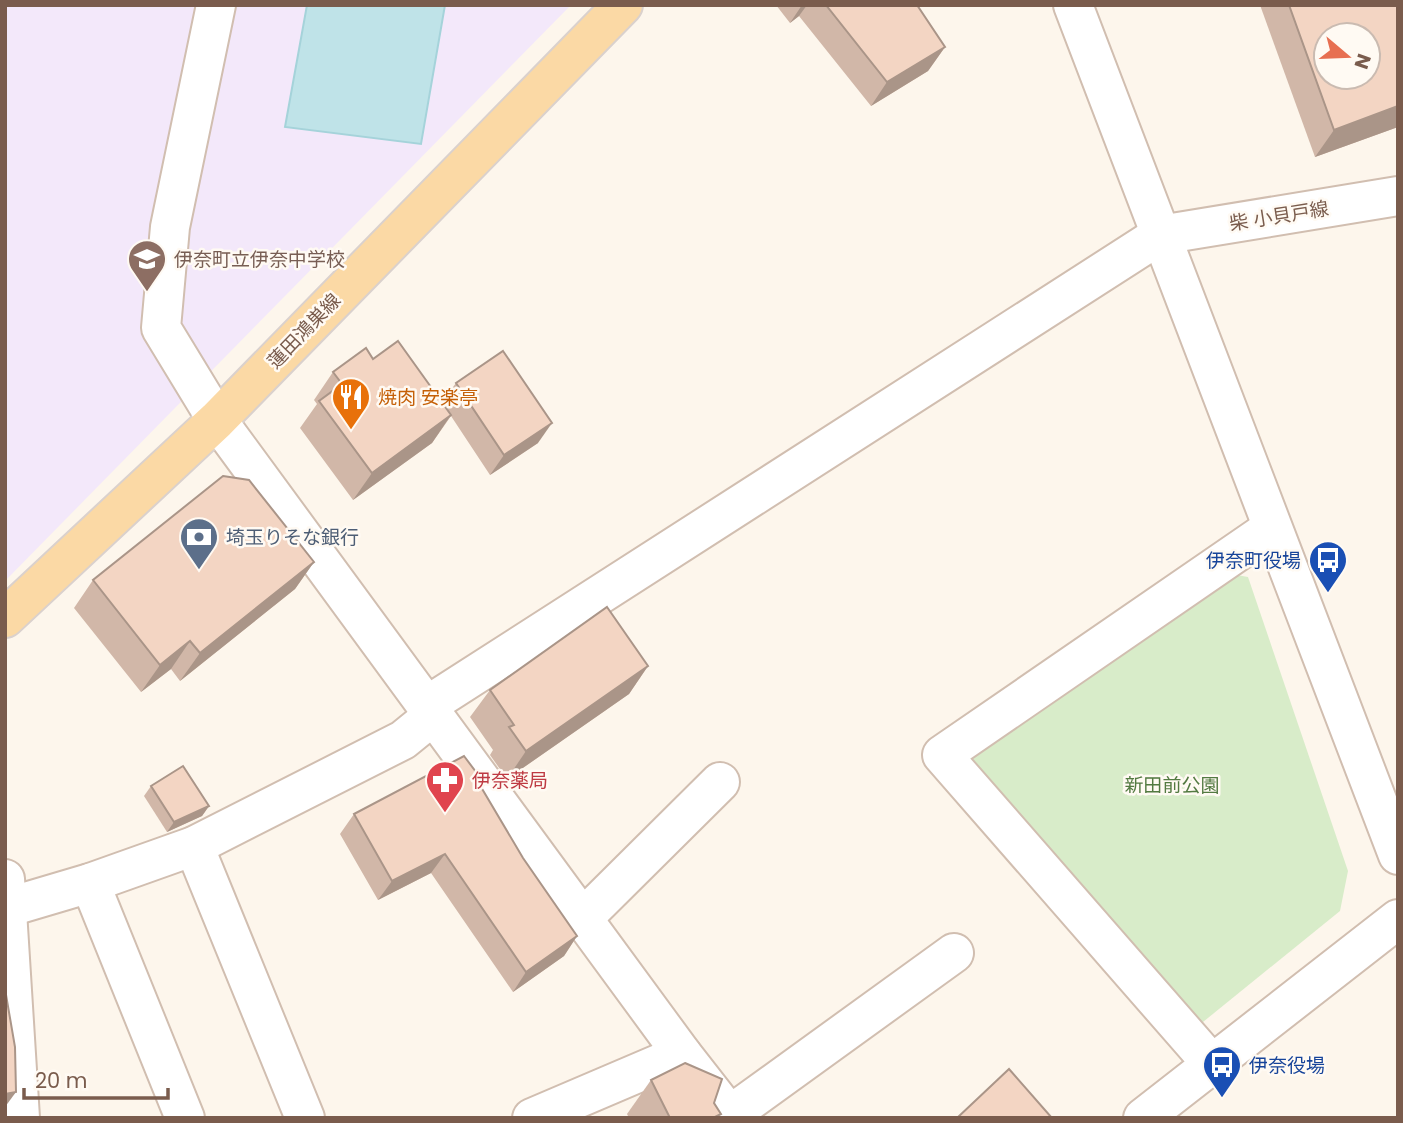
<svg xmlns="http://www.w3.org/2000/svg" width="1403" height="1123" font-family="Poppins,'Noto Sans JP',sans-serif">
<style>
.education{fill:#f3e8fa}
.green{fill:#d8ecc9}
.water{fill:#bfe3e8;stroke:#a5d3da;stroke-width:2}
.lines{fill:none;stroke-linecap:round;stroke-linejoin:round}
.minor-casing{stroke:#d1beb0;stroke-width:42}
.major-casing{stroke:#dad1cd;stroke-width:42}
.minor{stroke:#fff;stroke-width:38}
.major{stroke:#fbd9a5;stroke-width:38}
.wall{fill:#d1b7a8}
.shaded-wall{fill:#aa9588}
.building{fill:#f3d5c3;stroke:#aa9588;stroke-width:2;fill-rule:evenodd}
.labels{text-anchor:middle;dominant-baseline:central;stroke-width:5;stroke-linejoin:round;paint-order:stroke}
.street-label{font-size:19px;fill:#7a5c4d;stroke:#fffaf3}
.education-label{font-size:19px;fill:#785e54;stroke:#fffaf3;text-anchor:start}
.food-label{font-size:19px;fill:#c56008;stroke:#fffaf3;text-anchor:start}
.service-label{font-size:19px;fill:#4e5e75;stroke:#fffaf3;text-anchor:start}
.transit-label{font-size:19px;fill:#164399;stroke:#fffaf3;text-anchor:end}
.health-label{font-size:19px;fill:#be3a42;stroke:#fffaf3;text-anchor:start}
.park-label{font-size:19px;fill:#537a41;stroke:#fffaf3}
</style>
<rect width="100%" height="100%" fill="#fdf6ec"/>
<!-- education -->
<polygon class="education" points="5,5 571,5 5,581"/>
<!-- green -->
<polygon class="green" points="1231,574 1248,577 1348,871 1340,911 1203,1022 1186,1017 973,765 974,748"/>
<!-- water -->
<polygon class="water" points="307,5 445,5 421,144 285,127"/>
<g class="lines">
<defs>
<g id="minor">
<polyline points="216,5 170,227 161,328 217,420 682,1054 732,1118"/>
<polyline points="1073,5 1398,855"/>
<polyline points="428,705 1160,235 1398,196"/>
<polyline points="194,846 305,1118"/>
<polyline points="5,879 20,1118"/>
<polyline points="90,883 185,1118"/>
<polyline points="9,907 90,883 194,846 403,740 435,714"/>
<polyline points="583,918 720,782"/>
<polyline points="1212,1064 942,755 1272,528"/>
<polyline points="730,1115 954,953"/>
<polyline points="532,1118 682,1054"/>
<polyline points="1143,1118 1398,919"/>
</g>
<polyline id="major" points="5,618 217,420 623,5"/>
</defs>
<!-- minor casing -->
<use href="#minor" class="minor-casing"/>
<!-- major casing -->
<use href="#major" class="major-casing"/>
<!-- minor -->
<use href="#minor" class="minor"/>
<!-- major -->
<use href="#major" class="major"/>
</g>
<!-- wall -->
<g class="wall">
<polygon points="776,5 917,5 945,47 928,71 871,106 799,16 790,23"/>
<polygon points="1260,5 1398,5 1398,127 1315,157"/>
<polygon points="373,359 442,402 456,383 538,443 490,475 451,416 432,443 353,500 300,428 317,404 314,400 333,372"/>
<polygon points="314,562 295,589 180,681 171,669 141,692 74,608 93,580"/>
<polygon points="648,666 629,694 507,779 490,755 493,750 470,717 490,690"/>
<polygon points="151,786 209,806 202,816 167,832 144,796"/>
<polygon points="482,788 523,858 577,936 564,956 513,992 431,873 378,900 340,834 354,814"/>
<polygon points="651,1080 714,1103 719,1118 629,1118 627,1114"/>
</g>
<!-- shaded-wall -->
<g class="shaded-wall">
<polygon points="802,5 807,5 799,16 790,23"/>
<polygon points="945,47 928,71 871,106 887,82"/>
<polygon points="1398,106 1398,127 1315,157 1334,130"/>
<polygon points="451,415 432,443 353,500 372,473"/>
<polygon points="552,423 538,443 490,475 504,455"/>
<polygon points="314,562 295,589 180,681 200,653"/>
<polygon points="190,641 171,669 141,692 160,665"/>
<polygon points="648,666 629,694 507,779 526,751"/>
<polygon points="209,806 202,816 167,832 174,822"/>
<polygon points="445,854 431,873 378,900 392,881"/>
<polygon points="577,936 564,956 513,992 526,972"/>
<polygon points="16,1092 5,1107 5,1094"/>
</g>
<!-- building -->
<g class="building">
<polygon points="826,5 917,5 945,47 887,82"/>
<path d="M1289 5H1398V106L1334 130ZM1326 35H1368V77H1326Z"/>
<polygon points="398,341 451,415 372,473 319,401 342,384 333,372 366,348 373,359"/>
<polygon points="503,351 552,423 504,455 456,383"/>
<polygon points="223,476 249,480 314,562 200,653 190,641 160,665 93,580"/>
<polygon points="607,607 648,666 526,751 509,727 514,725 490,690"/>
<polygon points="464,756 485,784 481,787 523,858 577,936 526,972 445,854 392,881 354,814"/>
<polygon points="183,766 209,806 174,822 151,786"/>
<polygon points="5,989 15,1047 16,1092 5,1094"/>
<polygon points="685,1063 722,1079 714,1103 721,1114 713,1118 670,1118 651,1080"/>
<polygon points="1009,1069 1052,1118 957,1118"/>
</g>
<!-- icons -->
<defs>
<symbol id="school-pin" viewBox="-11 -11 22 30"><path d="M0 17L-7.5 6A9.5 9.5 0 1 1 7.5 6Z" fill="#8d6e63" stroke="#fffaf3"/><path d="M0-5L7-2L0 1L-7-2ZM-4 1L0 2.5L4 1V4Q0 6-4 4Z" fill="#fff"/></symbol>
<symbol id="restaurant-pin" viewBox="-11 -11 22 30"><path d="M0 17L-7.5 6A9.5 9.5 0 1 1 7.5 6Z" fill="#e8710a" stroke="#fffaf3"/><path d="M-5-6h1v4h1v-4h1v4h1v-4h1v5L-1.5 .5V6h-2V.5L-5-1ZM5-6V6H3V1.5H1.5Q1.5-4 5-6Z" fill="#fff"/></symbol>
<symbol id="bank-pin" viewBox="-11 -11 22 30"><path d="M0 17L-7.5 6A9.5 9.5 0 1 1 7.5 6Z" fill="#5c6f8a" stroke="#fffaf3"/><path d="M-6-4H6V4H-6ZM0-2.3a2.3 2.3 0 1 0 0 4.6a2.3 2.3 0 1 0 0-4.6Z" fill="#fff"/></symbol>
<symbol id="bus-pin" viewBox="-11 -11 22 30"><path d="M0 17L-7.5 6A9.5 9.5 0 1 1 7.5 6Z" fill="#1a4fb4" stroke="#fffaf3"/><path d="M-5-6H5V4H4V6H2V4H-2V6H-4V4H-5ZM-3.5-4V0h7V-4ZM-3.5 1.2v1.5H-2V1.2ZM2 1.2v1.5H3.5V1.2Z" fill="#fff"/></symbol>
<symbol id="pharmacy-pin" viewBox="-11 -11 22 30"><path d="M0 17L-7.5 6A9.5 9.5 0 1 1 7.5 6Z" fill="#e0444e" stroke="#fffaf3"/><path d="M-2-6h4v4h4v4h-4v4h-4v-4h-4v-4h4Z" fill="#fff"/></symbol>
</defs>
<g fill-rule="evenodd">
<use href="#school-pin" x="125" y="237" width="44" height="60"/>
<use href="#restaurant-pin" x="329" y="375" width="44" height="60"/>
<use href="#bank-pin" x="177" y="515" width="44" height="60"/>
<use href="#bus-pin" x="1306" y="538" width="44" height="60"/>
<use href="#pharmacy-pin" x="423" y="758" width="44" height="60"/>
<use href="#bus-pin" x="1200" y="1043" width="44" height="60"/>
</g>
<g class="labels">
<!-- street labels -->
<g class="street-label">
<text transform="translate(1279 216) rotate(-9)">柴 小貝戸線</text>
<text transform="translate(304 331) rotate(-46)">蓮田鴻巣線</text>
</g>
<!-- education labels -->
<g class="education-label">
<text x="174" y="259">伊奈町立伊奈中学校</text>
</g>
<!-- food labels -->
<g class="food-label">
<text x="378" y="397">焼肉 安楽亭</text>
</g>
<!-- service labels -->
<g class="service-label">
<text x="226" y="537">埼玉りそな銀行</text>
</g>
<!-- transit labels -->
<g class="transit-label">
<text x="1301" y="560">伊奈町役場</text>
<text x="1249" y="1065" text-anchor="start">伊奈役場</text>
</g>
<!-- health labels -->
<g class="health-label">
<text x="472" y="780">伊奈薬局</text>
</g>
<!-- park labels -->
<g class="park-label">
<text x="1172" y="785">新田前公園</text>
</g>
</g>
<!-- border -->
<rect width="1403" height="1123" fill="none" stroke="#7a5c4d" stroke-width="14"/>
<!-- north arrow -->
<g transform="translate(1347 56) rotate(109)"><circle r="33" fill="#fffaf3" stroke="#cabbb1" stroke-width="2"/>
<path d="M0-5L12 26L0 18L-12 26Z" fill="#e76f51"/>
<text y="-10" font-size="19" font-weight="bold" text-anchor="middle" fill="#7a5c4d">N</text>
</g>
<!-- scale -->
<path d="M24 1088v10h144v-10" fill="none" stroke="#7a5c4d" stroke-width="3.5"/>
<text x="35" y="1088" font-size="21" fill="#7a5c4d" stroke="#fffaf3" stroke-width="5" paint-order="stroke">20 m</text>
</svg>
